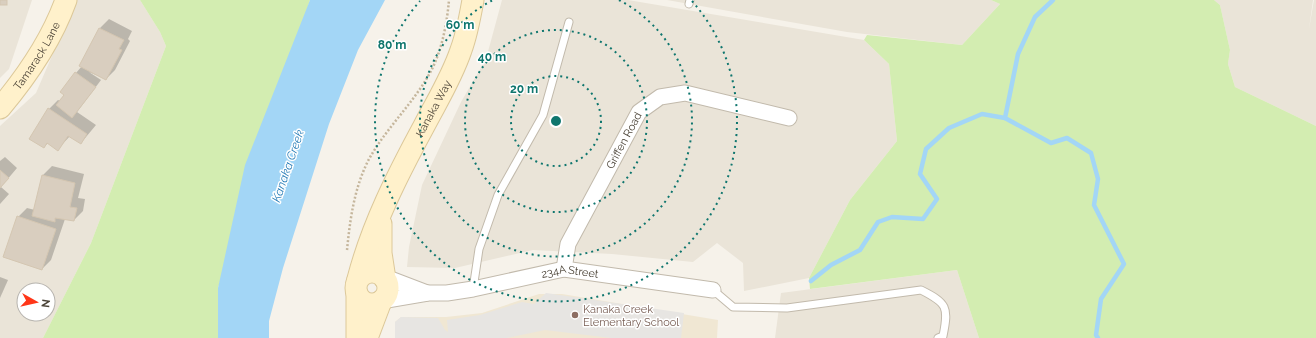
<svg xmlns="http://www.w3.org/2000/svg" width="1316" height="338" font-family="Raleway,sans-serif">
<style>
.residential{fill:#eae4d8;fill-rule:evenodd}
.education{fill:#f0e7d3}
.green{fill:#d3edb1}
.parking{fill:#e7e5e2}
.water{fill:#a3d6f6}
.shadow{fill:#0003}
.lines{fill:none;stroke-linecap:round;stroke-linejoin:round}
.stream{stroke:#a3d6f6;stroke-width:4.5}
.building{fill:#d9cebf;stroke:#d4c6b1}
.lane-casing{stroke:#c2baac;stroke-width:9}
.street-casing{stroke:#c2baac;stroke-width:17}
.secondary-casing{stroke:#dcc899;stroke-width:23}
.path{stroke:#c5b69c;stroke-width:2.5;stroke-dasharray:2 2;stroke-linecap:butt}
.lane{stroke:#fff;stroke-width:7}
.street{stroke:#fff;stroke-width:15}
.secondary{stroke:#fff1cb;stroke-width:21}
.ring{fill:none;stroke:#0f766e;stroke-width:2;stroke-dasharray:2 4}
.education-dot{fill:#8d6e63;stroke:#fff;stroke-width:1.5}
.labels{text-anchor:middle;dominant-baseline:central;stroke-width:3;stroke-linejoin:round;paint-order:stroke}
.street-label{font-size:11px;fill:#4b4337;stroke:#fff}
.education-label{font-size:11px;fill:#785e54;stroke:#fff;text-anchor:start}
.water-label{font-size:12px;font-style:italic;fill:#267cb7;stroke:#fff}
.centre{fill:#0f766e;stroke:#fff;stroke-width:2}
.ring-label{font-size:12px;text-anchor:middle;font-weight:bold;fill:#0f766e;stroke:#fff;stroke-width:3;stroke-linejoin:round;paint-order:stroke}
</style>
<rect width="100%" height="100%" fill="#f6f2ea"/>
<!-- residential -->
<g class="residential">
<polygon points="0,0 32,0 9,69 0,78"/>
<path d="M76 0H140L160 32 166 46 91 243 43 338H0V126L36 93ZM24 290H48V314H24Z"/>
<polygon points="502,0 628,0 864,40 889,64 897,141 850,200 809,278 744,291 743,263 717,243 693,262 612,254 533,250 455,268 407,267 409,247 422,185 461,102 486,59"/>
<polygon points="667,0 991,0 1000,4 962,45 847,32"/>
<polygon points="1214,0 1313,0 1309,29 1314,0 1316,0 1316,126 1235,87 1228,64 1230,50 1220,5"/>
<polygon points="957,270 979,338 775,338 781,293"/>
</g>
<!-- education -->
<polygon class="education" points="539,294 562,294 718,320 717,338 395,338 395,322 401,317 446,317 482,313"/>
<!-- green -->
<g class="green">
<polygon points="140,0 310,0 218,288 218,338 43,338 91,243 166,46 160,32"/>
<polygon points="991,0 1214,0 1220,5 1230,50 1228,64 1235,87 1316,126 1316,338 979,338 957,270 810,289 809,278 850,200 897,141 889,64 864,40 867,35 962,45 1000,4"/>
</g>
<!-- parking -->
<polygon class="parking" points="546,293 684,313 681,338 611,338 545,330 507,338 395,338 395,322 401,317 438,318 445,330 448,332 447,320 480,315 522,302 534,304"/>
<!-- water -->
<polygon class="water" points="310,0 385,0 358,50 329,124 283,268 269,321 269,338 218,338 218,288 245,165"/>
<!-- shadow -->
<g class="shadow">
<polygon points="109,19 132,31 128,39 130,41 115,70 106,79 89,72 101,80 77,112 96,125 81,143 70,136 58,149 48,143 44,147 49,109 58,100 60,101 65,94 76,73 82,66 100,28"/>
<polygon points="5,157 17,168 1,187 9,194 0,204 0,161"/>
<polygon points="52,166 84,174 78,198 85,199 83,211 74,220 65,219 51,260 42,269 18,217 27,208 35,210 43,175"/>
<polygon points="0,277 8,280 0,298"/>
</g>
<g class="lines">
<!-- stream -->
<g class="stream">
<polyline points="1053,0 1035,17 1018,54 1005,118 1051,143 1067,138 1091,153 1098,179 1094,205 1124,264 1101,299 1096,335 1098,338"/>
<polyline points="811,281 831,265 860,250 878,222 892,217 923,219 937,199 920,174 926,149 949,128 982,114 1005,118"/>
</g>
</g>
<!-- building -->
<g class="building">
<rect x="0" y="0" width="7" height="5"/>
<polygon points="99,28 124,40 119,49 122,50 106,80 79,66"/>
<polygon points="75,72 96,87 72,118 56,105 64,95 60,92"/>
<polygon points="48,108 87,134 81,144 68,136 58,151 47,143 44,148 29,139"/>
<polygon points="0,170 9,178 0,188"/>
<polygon points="42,175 75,183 70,207 77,208 74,221 55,218 55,222 32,216"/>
<polygon points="17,216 56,229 42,270 3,257"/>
</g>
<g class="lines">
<defs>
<g id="lane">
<polyline points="689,4 690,0"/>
<polyline points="473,289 479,249 498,195 543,115 569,22"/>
<path d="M713 290 733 307 787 308 921 290C947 303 949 307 943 336L938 338"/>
</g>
<g id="street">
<path id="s1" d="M564 269 568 244 639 112 660 97 685 93 789 118"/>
<polyline points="385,279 393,280 427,293"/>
<path id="s2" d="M381 301 428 293H447L473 289 564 269 713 290"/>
</g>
<g id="secondary">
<path id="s3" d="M0 108C27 76 52 39 66 0"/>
<polyline points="381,224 381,253 385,279"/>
<circle cx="372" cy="288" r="16"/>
<path id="s4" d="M358 279C372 225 397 176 424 126 437 101 452 77 461 50 467 34 470 17 473 0"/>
<polyline points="357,294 357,338"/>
<polyline points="367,338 381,301"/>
</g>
</defs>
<!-- lane casing -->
<use href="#lane" class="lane-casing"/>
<!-- street casing -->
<use href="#street" class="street-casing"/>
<!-- secondary casing -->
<use href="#secondary" class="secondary-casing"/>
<!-- path -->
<path class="path" d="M347 250C350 220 354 189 368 161 385 129 414 103 431 71 442 50 447 23 449 0"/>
<!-- lane -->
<use href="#lane" class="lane"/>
<!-- street -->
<use href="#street" class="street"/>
<!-- secondary -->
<use href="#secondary" class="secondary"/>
</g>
<!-- distance rings -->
<g class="ring">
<circle cx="556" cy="121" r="45"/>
<circle cx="556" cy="121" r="91"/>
<path d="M619 0A136 136 0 1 1 493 0"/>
<path d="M692 1A181 181 0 1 1 420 1"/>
</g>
<!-- markers -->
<circle class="education-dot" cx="575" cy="315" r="4"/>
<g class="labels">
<!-- street labels -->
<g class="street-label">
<text stroke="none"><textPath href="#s3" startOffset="64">Tamarack Lane</textPath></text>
<text stroke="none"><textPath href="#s4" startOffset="187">Kanaka Way</textPath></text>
<text stroke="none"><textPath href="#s1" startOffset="143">Griffen Road</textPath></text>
<text stroke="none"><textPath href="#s2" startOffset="192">234A Street</textPath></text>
</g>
<!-- education labels -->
<g class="education-label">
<text x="583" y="309">Kanaka Creek<tspan x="583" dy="13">Elementary School</tspan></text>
</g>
<!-- water labels -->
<g class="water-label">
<text transform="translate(288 166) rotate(-71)">Kanaka Creek</text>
</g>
</g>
<circle cx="556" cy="121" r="6" class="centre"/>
<g class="ring-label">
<text x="460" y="29">60 m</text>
<text x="392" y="49">80 m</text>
<text x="492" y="61">40 m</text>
<text x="524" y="93">20 m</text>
</g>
<!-- north arrow -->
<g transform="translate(36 302) rotate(98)"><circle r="19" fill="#ffffff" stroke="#b7b4af"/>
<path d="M0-3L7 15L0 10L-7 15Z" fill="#ff3618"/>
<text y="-6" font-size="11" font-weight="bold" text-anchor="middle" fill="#4b4337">N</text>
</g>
</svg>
